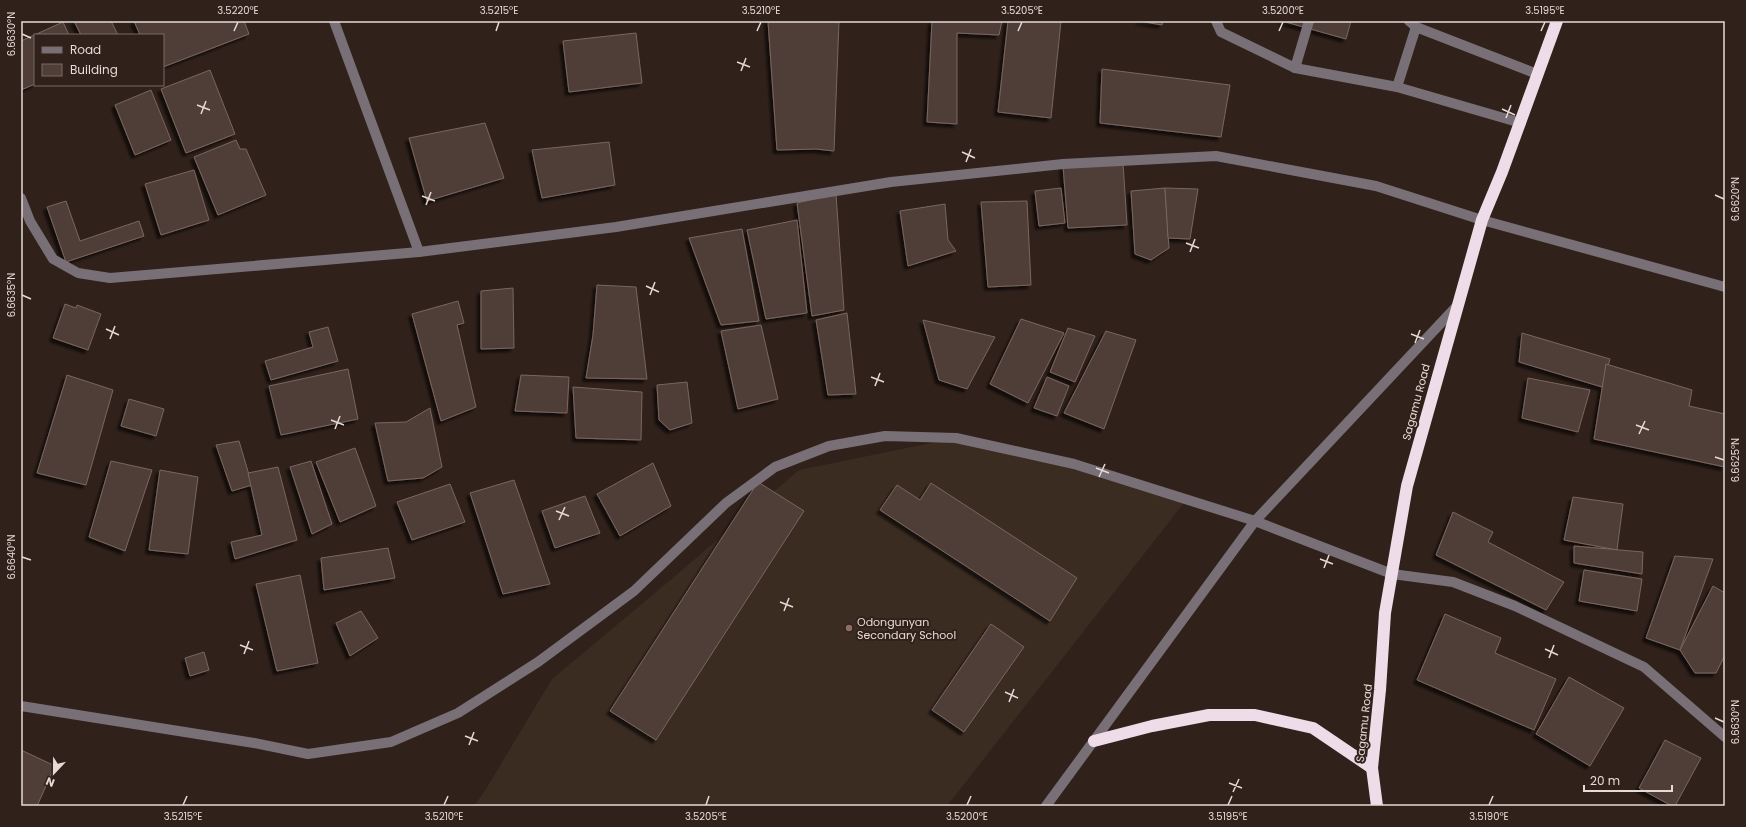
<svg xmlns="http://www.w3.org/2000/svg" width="1746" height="827" font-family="Poppins,sans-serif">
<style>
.education{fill:#3b2c22}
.building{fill:#503e38;stroke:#79665f;filter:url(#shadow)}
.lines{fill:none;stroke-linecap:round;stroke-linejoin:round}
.minor{stroke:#787076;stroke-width:10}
.highway{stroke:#eedce9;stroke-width:12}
.ticks{fill:none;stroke:#e5dad6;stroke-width:1.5}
.education-dot{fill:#8d6e63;stroke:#30211b;stroke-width:1.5}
.labels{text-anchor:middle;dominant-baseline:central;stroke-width:4;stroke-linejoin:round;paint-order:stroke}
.street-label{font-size:11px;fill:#e5dad6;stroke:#30211b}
.poi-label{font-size:11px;fill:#e5dad6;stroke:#30211b;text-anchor:start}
.neatline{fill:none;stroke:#e5dad6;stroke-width:1.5}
.ticks-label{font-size:10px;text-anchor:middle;fill:#e5dad6}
</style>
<defs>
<filter id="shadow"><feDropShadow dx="-3.5" dy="3.5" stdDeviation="1" flood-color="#0009"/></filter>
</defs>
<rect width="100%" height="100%" fill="#30211b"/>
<!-- education -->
<polygon class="education" points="956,438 1187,499 947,806 474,806 486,789 552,679 674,577 799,470"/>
<!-- building -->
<g class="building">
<polygon points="74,21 111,21 118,35 81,35"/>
<polygon points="134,21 244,21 249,34 163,67 163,35 140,35"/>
<polygon points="768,21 839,21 834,151 816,149 777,150"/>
<polygon points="932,21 1002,21 999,35 957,33 957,124 927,122"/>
<polygon points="1008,21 1061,21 1051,118 998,112"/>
<polygon points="1139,21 1163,21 1162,25"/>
<polygon points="1282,21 1351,21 1346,39"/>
<polygon points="63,22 69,35 35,35 35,84 21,90 21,41"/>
<polygon points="636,33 642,83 569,92 563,41"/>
<polygon points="1102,69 1230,85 1221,137 1100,123"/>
<polygon points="210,70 235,134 186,153 161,89"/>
<polygon points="151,90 171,140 135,155 115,105"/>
<polygon points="485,123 504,178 427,201 409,138"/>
<polygon points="236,140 240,149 246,149 266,195 218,215 194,157"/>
<polygon points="609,142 615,185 542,198 532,150"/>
<polygon points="1123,163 1127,225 1068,228 1063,166"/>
<polygon points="194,170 209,220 161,235 145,184"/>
<polygon points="1061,188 1065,223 1039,226 1035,191"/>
<polygon points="1165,188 1169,248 1151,260 1135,254 1131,191"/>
<polygon points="1165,188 1198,189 1190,239 1168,238"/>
<polygon points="836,194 844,310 812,316 797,203"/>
<polygon points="66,201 80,241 139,221 144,236 66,262 47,207"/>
<polygon points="1027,201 1031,285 988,287 981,202"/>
<polygon points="945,204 948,240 956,251 908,266 900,211"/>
<polygon points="797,220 807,313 766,319 747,230"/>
<polygon points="742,229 759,321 721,325 689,238"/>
<polygon points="597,285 636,287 647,379 586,378 593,335"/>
<polygon points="513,288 514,348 481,349 481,291"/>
<polygon points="458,301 464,323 457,325 476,407 441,421 412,314"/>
<polygon points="65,304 76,308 77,305 101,314 88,350 53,338"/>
<polygon points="847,313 856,394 828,395 816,320"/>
<polygon points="1021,319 1064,333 1028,403 990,384"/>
<polygon points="923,320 995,337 967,389 939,380"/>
<polygon points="761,325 778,399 738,409 721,331"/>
<polygon points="328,327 338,361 271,380 265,361 313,347 309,332"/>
<polygon points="1068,328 1095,336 1075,382 1050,372"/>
<polygon points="1106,331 1136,340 1104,429 1064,413"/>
<polygon points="1522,333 1610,359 1602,387 1519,362"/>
<polygon points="1606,364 1692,390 1689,406 1725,414 1725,467 1594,439"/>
<polygon points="348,369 358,419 281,435 269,386"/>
<polygon points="67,375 113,390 86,485 37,473"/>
<polygon points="521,375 569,377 567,413 515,411"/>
<polygon points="1047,377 1069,386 1057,416 1034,408"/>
<polygon points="1528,378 1590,390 1578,432 1522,418"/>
<polygon points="687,382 692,423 670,430 659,420 657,385"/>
<polygon points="573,387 642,392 641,440 576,438"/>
<polygon points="129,399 164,409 156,436 121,426"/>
<polygon points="430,408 442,467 423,478 388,481 375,423 406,422"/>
<polygon points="239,441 252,485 232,491 216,445"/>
<polygon points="355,448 376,506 340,522 316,462"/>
<polygon points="111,461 152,470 125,551 89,537"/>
<polygon points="311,461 332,524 312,534 290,467"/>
<polygon points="653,463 671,506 620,536 597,494"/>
<polygon points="278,467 297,540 235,559 231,542 262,535 248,473"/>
<polygon points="160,470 198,477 188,554 149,550"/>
<polygon points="514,480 550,584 503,594 470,493"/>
<polygon points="758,482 804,511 656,740 610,711"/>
<polygon points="931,483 1077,578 1050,621 880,510 897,485 920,500"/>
<polygon points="450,484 465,522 412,540 397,502"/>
<polygon points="585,496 600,533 555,548 542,511"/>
<polygon points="1573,497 1623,504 1617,550 1564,540"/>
<polygon points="1453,512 1493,532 1488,542 1564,582 1546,610 1436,555"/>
<polygon points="1574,546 1643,552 1642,574 1574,563"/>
<polygon points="388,548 395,578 324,590 321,558"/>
<polygon points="1675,556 1713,559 1680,650 1646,638"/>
<polygon points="1584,570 1642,579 1637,611 1579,601"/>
<polygon points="300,575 318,663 277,671 256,584"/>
<polygon points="1713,586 1725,593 1725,655 1716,673 1695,673 1680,650"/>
<polygon points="361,611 378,638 350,656 336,623"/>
<polygon points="1445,614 1501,638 1495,653 1556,679 1534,730 1417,680"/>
<polygon points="991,624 1024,647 964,732 932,710"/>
<polygon points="204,652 209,670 190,676 185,658"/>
<polygon points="1569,677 1624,708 1590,766 1536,734"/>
<polygon points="1665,740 1701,758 1675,806 1672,806 1639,788"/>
<polygon points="21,750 55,766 37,806 21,806"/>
</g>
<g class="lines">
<!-- minor -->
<g class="minor">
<polyline points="334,21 419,252"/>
<polyline points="1216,21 1221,32 1295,68 1397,87 1521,123"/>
<polyline points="1409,21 1416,27 1537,74"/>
<polyline points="1295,68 1309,21"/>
<polyline points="1397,87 1416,27"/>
<polyline points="21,198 30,221 53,259 78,273 110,278 419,252 616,227 891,182 1063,164 1216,156 1376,186 1482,220 1725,287"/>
<polyline points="21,706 254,743 308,754 391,742 458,713 538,662 634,591 726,503 775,467 829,446 885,436 956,438 1074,464 1255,521 1392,574 1453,582 1515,606 1644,667 1725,737"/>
<polyline points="1046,806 1255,521 1456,307"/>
</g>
<!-- highway -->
<g class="highway">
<polyline points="1094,741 1152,726 1209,715 1255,715 1313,728 1372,768"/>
<polyline points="1377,806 1372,768 1380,690 1385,613 1407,486 1482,220 1502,172 1557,21"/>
</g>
</g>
<!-- ticks -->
<path class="ticks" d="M234 31 238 22M496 31 499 22M757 31 761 22M1018 31 1022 22M1279 31 1283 22M1541 31 1545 22M22 34 31 38M737 62 750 67M741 71 746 58M197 105 210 110M1502 109 1515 115M201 114 206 101M1506 118 1511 105M962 152 975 158M966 162 971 149M1715 195 1724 199M422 196 435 201M426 205 431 192M1186 243 1199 248M1190 252 1195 239M646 286 659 292M22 295 31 299M650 295 655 282M106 329 119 335M1411 334 1424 339M110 339 115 326M1415 343 1420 330M871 377 884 382M875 386 880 373M331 420 344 425M1636 425 1649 430M335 429 340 416M1639 434 1645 421M1715 457 1724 460M1096 468 1109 473M1099 477 1105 464M556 511 569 516M559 520 565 507M22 557 31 560M1320 559 1333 564M1324 568 1329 555M780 602 793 607M784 611 789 598M240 645 253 650M1545 649 1558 655M244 654 249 641M1549 658 1554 645M1005 692 1018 698M1009 702 1014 689M1715 718 1724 722M465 736 478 741M469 745 474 732M1229 783 1242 788M1233 792 1239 779M183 805 187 796M444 805 448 796M706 805 709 796M967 805 971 796M1228 805 1232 796M1489 805 1493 796"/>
<!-- markers -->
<circle class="education-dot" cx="849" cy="628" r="4"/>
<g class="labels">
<!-- street labels -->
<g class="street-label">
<text transform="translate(1416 402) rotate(-75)">Sagamu Road</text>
<text transform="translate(1364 723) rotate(-84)">Sagamu Road</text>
</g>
<!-- poi labels -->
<g class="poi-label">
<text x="857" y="622">Odongunyan<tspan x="857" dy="13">Secondary School</tspan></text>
</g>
</g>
<!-- border -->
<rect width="1746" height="827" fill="none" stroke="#30211b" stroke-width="44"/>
<!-- legend -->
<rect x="34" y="34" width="130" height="52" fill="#30211b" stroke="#786b66"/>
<rect x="42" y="47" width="20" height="6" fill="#787076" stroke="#786b66"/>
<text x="70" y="54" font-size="12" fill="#e5dad6">Road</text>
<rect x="42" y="64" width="20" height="12" fill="#503e38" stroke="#786b66"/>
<text x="70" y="74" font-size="12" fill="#e5dad6">Building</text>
<!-- north arrow -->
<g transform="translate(54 773) rotate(202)" stroke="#30211b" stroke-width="3" paint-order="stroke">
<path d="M0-3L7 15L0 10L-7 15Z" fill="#e5dad6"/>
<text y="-6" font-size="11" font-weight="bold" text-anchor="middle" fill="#e5dad6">N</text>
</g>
<!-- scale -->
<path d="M1584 785v6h88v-6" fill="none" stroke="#e5dad6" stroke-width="2"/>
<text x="1590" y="785" font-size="12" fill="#e5dad6" stroke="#30211b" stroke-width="3" paint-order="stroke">20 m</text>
<rect x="22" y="22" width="1702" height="783" class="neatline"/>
<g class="ticks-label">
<text x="238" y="14">3.5220°E</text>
<text x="499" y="14">3.5215°E</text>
<text x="761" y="14">3.5210°E</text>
<text x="1022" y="14">3.5205°E</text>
<text x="1283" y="14">3.5200°E</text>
<text x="1545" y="14">3.5195°E</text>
<text transform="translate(11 34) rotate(-90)" y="4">6.6630°N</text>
<text transform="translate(1735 199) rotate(-90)" y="4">6.6620°N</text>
<text transform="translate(11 295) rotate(-90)" y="4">6.6635°N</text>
<text transform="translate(1735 460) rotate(-90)" y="4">6.6625°N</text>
<text transform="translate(11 557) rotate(-90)" y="4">6.6640°N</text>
<text transform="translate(1735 722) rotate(-90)" y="4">6.6630°N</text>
<text x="183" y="820">3.5215°E</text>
<text x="444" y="820">3.5210°E</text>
<text x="706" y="820">3.5205°E</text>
<text x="967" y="820">3.5200°E</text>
<text x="1228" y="820">3.5195°E</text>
<text x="1489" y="820">3.5190°E</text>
</g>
</svg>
